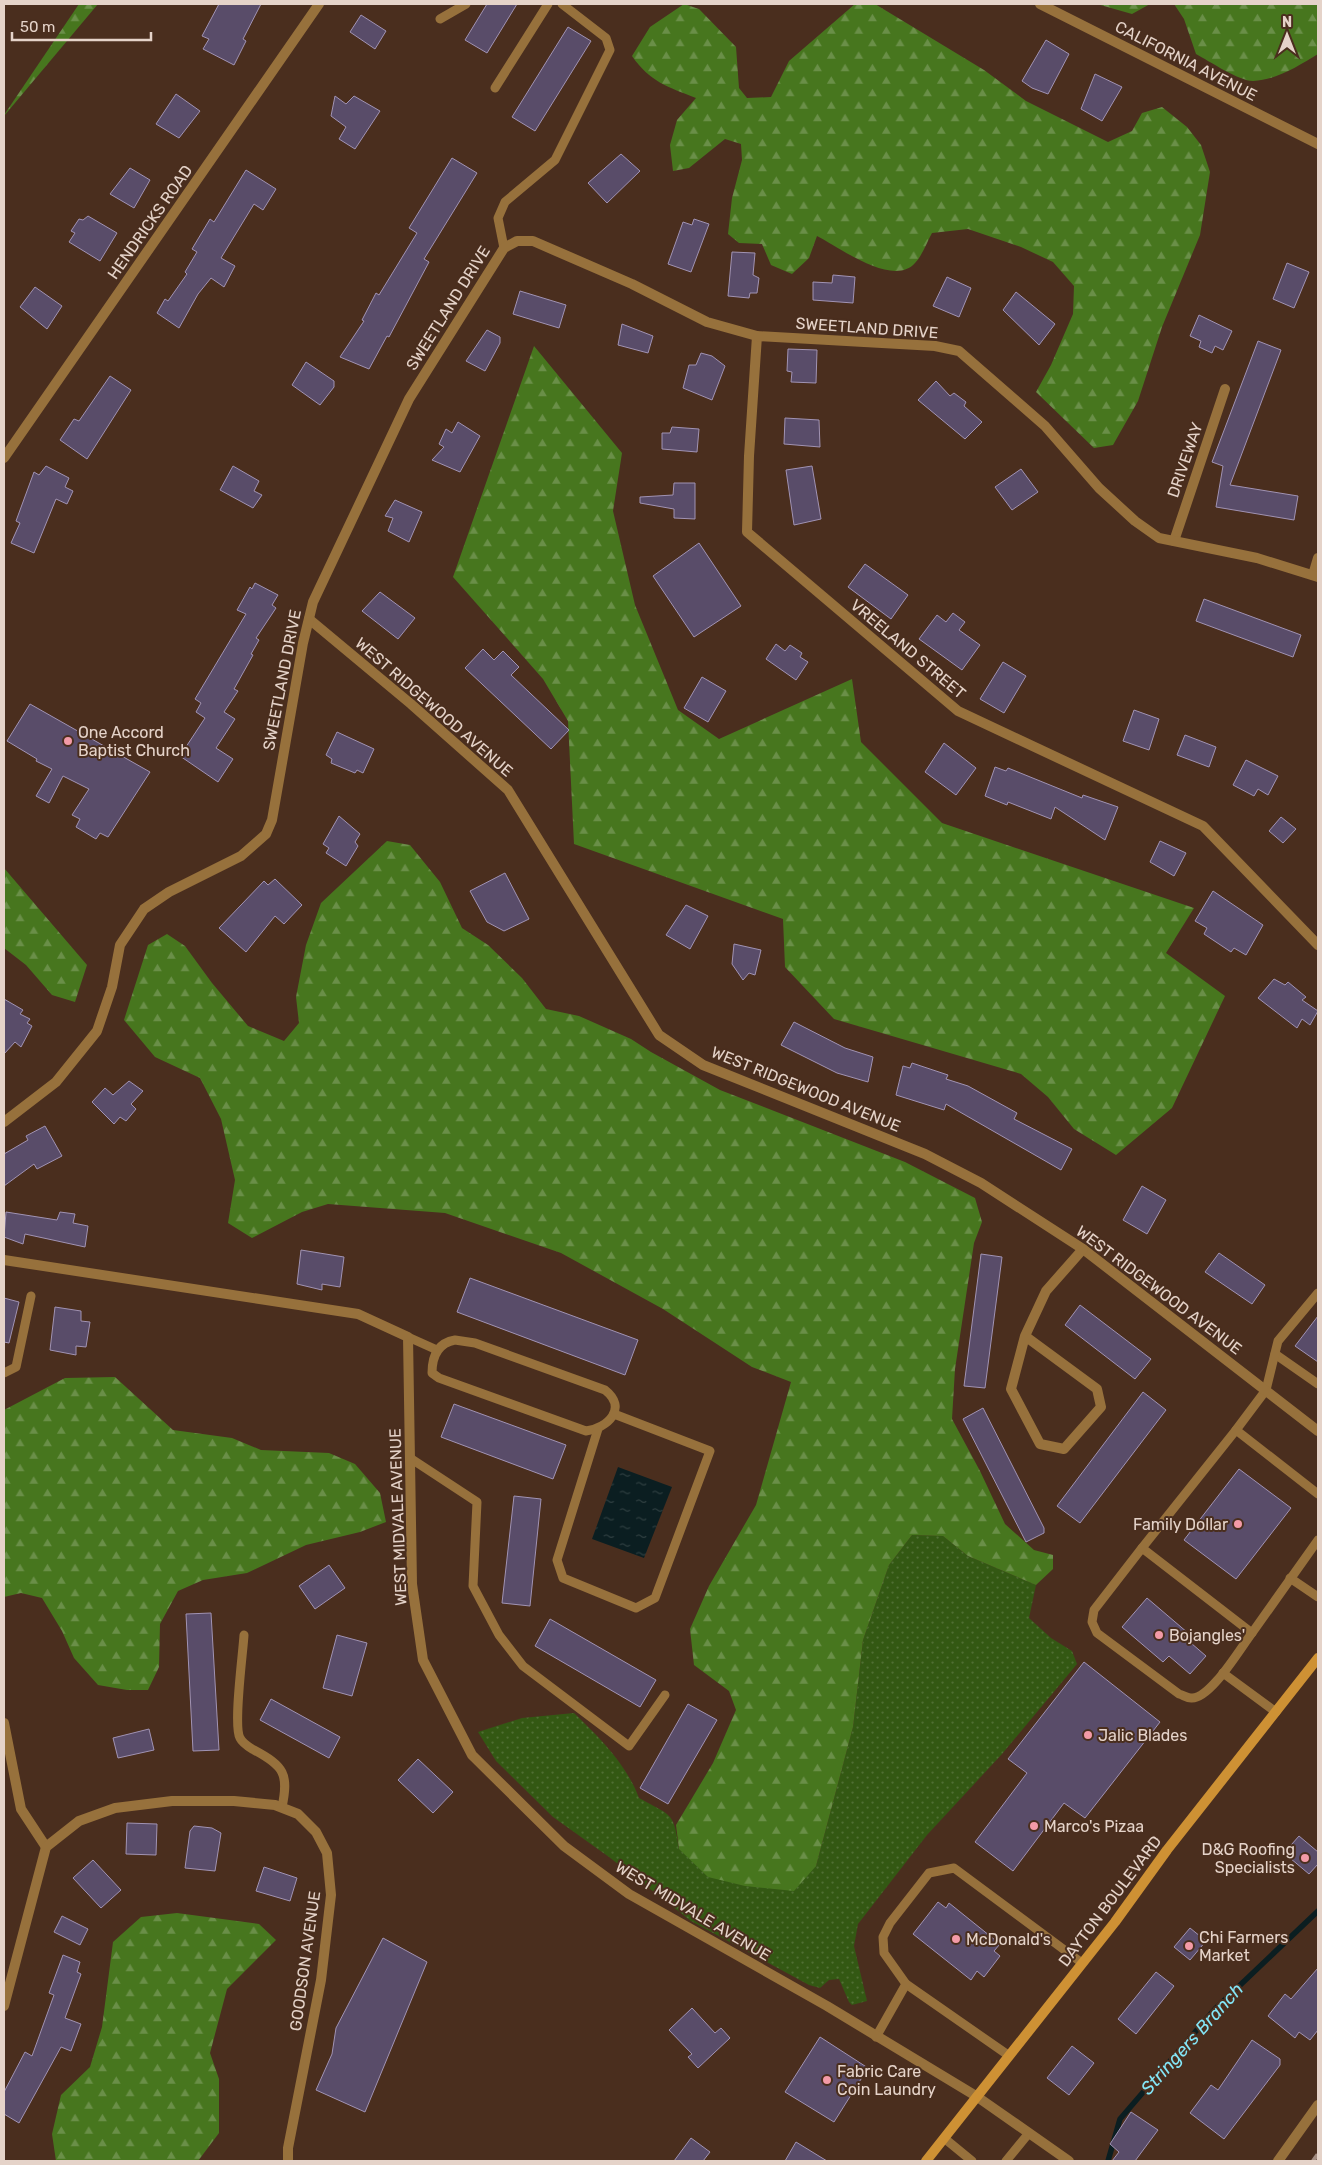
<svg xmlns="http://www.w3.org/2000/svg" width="1322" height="2165" font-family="Rubik,sans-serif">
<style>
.grass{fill:url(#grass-dots)}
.forest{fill:url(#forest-firs)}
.water{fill:url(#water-ripples)}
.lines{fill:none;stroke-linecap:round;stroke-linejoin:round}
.stream{stroke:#0b1e21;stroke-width:5.5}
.building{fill:#594c69;stroke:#a193b3}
.lane{stroke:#97713c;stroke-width:9}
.street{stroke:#97713c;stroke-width:10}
.secondary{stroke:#ce9134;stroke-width:10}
.rail{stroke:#a38c80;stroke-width:4;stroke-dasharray:8 4;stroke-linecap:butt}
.poi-dot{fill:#f39aa7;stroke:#4a2e1e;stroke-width:2}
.labels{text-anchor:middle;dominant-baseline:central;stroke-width:4;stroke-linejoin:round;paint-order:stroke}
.street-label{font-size:16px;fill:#e5d3c9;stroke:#4a2e1e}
.poi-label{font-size:16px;fill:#e5d3c9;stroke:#4a2e1e;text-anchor:start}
.water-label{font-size:18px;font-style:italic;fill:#84e6f7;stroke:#4a2e1e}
</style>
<defs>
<pattern id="grass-dots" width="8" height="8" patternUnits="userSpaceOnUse" patternTransform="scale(1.25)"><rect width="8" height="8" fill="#335813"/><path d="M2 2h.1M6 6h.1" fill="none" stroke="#506f34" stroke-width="1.8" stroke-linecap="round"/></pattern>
<pattern id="forest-firs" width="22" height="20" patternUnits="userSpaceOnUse" patternTransform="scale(1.25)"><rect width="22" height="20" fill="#47761e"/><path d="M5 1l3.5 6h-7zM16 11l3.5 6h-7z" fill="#6a8f48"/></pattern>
<pattern id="water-ripples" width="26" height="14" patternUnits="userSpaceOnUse" patternTransform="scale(1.25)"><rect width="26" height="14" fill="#0b1e21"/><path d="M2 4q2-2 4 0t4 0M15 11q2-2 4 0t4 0" fill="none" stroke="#2e3e40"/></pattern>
</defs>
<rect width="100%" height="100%" fill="#4a2e1e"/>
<!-- grass -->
<path class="grass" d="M912 1535 943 1536 968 1556 1036 1585 1029 1618 1051 1638 1072 1651 1077 1664 1002 1754 927 1835 858 1924 854 1946 867 2001 852 2005 849 2002 839 1979 829 1980 820 1988 809 1985 691 1921 609 1857 553 1817 496 1761 478 1732 522 1718 574 1713C599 1737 627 1765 639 1798 671 1816 674 1811 679 1849L816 1866 853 1727 863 1640 889 1565Z"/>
<!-- forest -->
<g class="forest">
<polygon points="79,4 98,4 4,116 4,115"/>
<path d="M684 4 699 9 736 47 739 88 747 98 771 97 789 61 855 4H875L984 70 1026 101 1108 142 1132 131 1142 113 1162 107 1187 127 1201 145 1210 172 1200 235 1162 327 1138 401 1113 445 1094 448 1036 392 1051 365 1073 314 1074 286 1053 262 1021 247 968 229 932 233C927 242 922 256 915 263 893 288 839 247 817 236L809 258 792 274 771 265 762 244 739 243 728 234 732 198 742 160 741 144 725 139 689 168 673 171 670 145 677 120 696 98C668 87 650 82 632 56L650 27Z"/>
<polygon points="1097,4 1150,4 1132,14"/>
<path d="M1174 4H1318V54C1298 66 1277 80 1253 81 1239 81 1209 61 1196 54L1184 19Z"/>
<polygon points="534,346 622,453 613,511 635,605 678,710 719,739 852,679 861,742 942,823 1194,908 1166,953 1225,996 1172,1108 1116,1155 1074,1129 1048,1097 1021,1074 834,1019 785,967 783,919 574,844 568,721 543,679 453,577"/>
<polygon points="387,841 410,845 440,882 462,928 488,945 522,978 546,1009 579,1016 631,1039 651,1052 720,1090 905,1162 975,1198 982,1222 974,1243 955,1369 952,1419 980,1471 1005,1524 1034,1550 1053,1555 1053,1569 1036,1585 968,1556 943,1536 912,1535 889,1565 863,1640 853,1727 816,1866 794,1891 745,1886 708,1877 679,1849 676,1825 713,1763 736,1710 729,1691 694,1665 690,1629 709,1586 756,1505 791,1382 752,1367 663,1309 561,1253 445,1213 328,1204 302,1212 252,1238 228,1223 235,1180 221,1119 200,1078 155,1057 124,1020 148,945 167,934 185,946 212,983 248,1026 284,1041 299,1023 296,997 306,945 321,903"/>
<polygon points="4,868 87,965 75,1002 52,995 26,965 4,948"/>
<polygon points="115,1377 173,1430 232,1438 261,1450 329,1453 355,1464 380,1493 386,1522 360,1532 306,1545 247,1573 203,1580 178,1591 160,1624 159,1667 148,1690 127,1690 98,1685 74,1658 62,1631 42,1598 21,1593 4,1597 4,1410 65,1378"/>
<polygon points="177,1913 259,1924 276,1940 227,1989 210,2053 219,2079 219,2133 198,2161 56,2161 52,2134 61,2095 90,2067 102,2027 113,1942 141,1917"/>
</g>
<!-- water -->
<polygon class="water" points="618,1467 672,1487 644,1558 592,1539"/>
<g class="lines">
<!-- stream -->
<polyline class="stream" points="1108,2161 1120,2119 1215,2009 1318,1911"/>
</g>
<!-- building -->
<g class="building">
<polygon points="219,4 261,4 243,39 246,41 234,65 203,49 209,39 202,36"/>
<polygon points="487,4 517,4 487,53 465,40"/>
<polygon points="361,15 386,31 375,49 350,32"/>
<polygon points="568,27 591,41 535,131 512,117"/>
<polygon points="1046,40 1069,54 1048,94 1032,88 1022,81"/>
<polygon points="1095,74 1122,87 1102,121 1081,109"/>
<polygon points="176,94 200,111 179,138 156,124"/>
<polygon points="335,96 346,104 354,96 380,111 355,149 339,139 346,127 331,116"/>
<polygon points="621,154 640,171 607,203 588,183"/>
<polygon points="452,158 477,173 424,259 429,262 389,337 387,336 369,369 340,357 364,321 362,320 376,293 379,295 417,233 409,228"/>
<polygon points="130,168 150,180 134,208 110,194"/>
<polygon points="246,170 276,189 263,210 254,204 221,258 235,266 224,287 211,278 198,294 179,328 157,313 165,299 168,301 187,274 185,272 197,252 192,249 210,219 214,222"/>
<polygon points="88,216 117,233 100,261 69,242 75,233 71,231 79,219 83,220"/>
<polygon points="694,219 709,224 691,272 668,264 683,222 692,225"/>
<polygon points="732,252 755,253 753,275 759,278 757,293 750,293 749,298 728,296"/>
<polygon points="1287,263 1309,272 1294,308 1273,299"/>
<polygon points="833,275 855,277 853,303 813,300 813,282 832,283"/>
<polygon points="947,277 971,288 959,317 933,306"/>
<polygon points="35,287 62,306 47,329 20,307"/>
<polygon points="520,291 566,305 559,328 513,314"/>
<polygon points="1016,292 1055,324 1039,345 1003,310"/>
<polygon points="1199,315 1232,331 1223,350 1215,346 1212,353 1199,347 1201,341 1190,336"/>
<polygon points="622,324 653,336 648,353 618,345"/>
<polygon points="487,330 500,337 500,343 485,371 466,361"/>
<polygon points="1258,341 1281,350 1230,485 1298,496 1294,520 1216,507 1223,466 1212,462"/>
<polygon points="788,349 817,350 816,383 791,382 792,372 787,371"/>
<polygon points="701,353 712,356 725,366 712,400 683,388 689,365 696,365"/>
<polygon points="306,362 334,381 334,387 320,405 292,385"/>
<polygon points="110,376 131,390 87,459 60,440 74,419 79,421"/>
<polygon points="936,381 950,396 954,393 966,402 964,406 982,422 965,439 918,400"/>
<polygon points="785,418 819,420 820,447 784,444"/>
<polygon points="458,422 480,436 460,472 432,460 444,447 439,444 446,429 452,433"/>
<polygon points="672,427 699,429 697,452 662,449 662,433 670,433"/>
<polygon points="46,466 69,478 65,487 73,491 67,504 56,499 34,553 11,543 20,523 16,521 34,472 39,475"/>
<polygon points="233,466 259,481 254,491 262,495 253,508 220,490"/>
<polygon points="812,466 821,519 794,525 786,470"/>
<polygon points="1021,469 1038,492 1012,510 995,487"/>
<polygon points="674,483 695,483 695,519 674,518 674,509 640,503 640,497 673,495"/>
<polygon points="395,500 422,512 409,542 388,531 393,518 385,516"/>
<polygon points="699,543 741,606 694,637 653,576"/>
<polygon points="865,564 908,595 891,619 848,587"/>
<polygon points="255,583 278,595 272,605 276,608 256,638 259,640 251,654 253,655 234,689 238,691 224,712 235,719 216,748 233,759 218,782 180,756 205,718 196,712 201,703 195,699 246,614 237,610 250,587 252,589"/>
<polygon points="380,592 415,618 398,639 362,611"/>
<polygon points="1204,599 1301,635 1293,657 1196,621"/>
<polygon points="953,613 965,622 959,630 980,645 962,670 919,639 937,615 946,622"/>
<polygon points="776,644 785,651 790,645 802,653 800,657 808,662 796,680 766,659"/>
<polygon points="483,649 494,660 503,651 519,667 511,675 569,730 551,749 465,668"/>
<polygon points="1003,662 1026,676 1004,713 980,699"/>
<polygon points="702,677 726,691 708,722 684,708"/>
<polygon points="30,704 150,772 108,837 100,833 96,839 76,827 80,819 72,815 89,789 63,776 49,803 36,796 52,769 36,761 37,759 7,741"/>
<polygon points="1134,710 1159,719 1149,750 1123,741"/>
<polygon points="337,732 374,749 363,773 357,770 355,773 331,763 332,759 326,755"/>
<polygon points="1185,735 1216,747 1209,767 1177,755"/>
<polygon points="944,743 976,768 956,795 925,772"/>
<polygon points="1246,760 1278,776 1268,795 1258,789 1254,796 1233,785"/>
<polygon points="995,767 1006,771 1008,768 1082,798 1083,795 1118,807 1105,840 1055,807 1051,819 1008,802 1007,805 985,796"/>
<polygon points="339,816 360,834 355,842 358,846 346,866 326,853 329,848 323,844"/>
<polygon points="1281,817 1296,829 1283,843 1269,831"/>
<polygon points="1160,841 1186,853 1174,876 1150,862"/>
<polygon points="505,873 529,919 504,931 487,922 470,891"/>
<polygon points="275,879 302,905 284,924 275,916 246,952 219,928 264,881 268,885"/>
<polygon points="1213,891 1263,925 1246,955 1234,948 1231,952 1204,934 1207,928 1195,921"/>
<polygon points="686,905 708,916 690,949 666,935"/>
<polygon points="734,944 761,950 755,975 749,973 743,980 732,964"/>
<polygon points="1274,979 1285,985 1288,982 1306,997 1302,1000 1318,1011 1310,1025 1302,1019 1297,1028 1258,998"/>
<polygon points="4,999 23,1010 20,1014 30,1019 27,1023 32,1026 21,1047 15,1042 4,1054"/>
<polygon points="794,1022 845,1048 873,1057 868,1082 837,1073 781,1045"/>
<polygon points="912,1063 948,1075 946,1079 968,1086 1017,1113 1014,1119 1072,1149 1061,1170 946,1104 944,1110 896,1095 903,1066 910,1068"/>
<polygon points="129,1081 143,1091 131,1104 136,1109 126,1121 120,1117 114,1124 92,1102 105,1088 113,1095"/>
<polygon points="45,1126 62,1156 37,1169 34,1164 4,1186 4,1154 28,1140 26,1136"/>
<polygon points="1142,1186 1166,1200 1147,1234 1123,1220"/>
<polygon points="6,1212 57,1220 60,1212 75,1214 73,1223 88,1226 85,1247 25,1234 23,1244 4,1237"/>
<polygon points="301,1250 344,1257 340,1287 322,1284 322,1290 297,1284"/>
<polygon points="1219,1253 1265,1285 1252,1304 1205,1272"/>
<polygon points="981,1254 1002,1257 985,1388 964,1386"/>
<polygon points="470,1278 638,1340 625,1375 457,1312"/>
<polygon points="4,1298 19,1302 9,1343 4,1342"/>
<polygon points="1080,1305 1151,1359 1135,1379 1065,1325"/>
<polygon points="55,1307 81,1311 81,1321 90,1322 86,1347 76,1346 76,1355 50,1350"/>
<polygon points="1318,1316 1318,1362 1295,1346"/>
<polygon points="1143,1392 1166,1410 1080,1523 1057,1506"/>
<polygon points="454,1404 566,1445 553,1479 441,1437"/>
<polygon points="983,1408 1044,1528 1044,1533 1026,1542 963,1419"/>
<polygon points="1239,1469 1291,1508 1236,1579 1184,1540"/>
<polygon points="514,1496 541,1499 530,1606 502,1603"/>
<polygon points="329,1565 345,1588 315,1609 299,1586"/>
<polygon points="1147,1598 1188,1633 1184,1637 1206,1656 1190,1674 1169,1656 1163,1662 1122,1627"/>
<polygon points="211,1613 219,1750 193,1751 186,1614"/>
<polygon points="550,1619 656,1680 640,1707 535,1646"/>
<polygon points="337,1635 367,1643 352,1696 323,1688"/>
<polygon points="1084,1662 1160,1722 1085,1818 1064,1803 1013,1871 975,1842 1027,1773 1008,1759"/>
<polygon points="271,1699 340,1737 329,1758 260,1720"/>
<polygon points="688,1704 717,1720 668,1804 640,1788"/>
<polygon points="149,1729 154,1750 118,1758 113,1738"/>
<polygon points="418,1759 453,1792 433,1813 398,1780"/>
<polygon points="127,1823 157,1824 156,1855 126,1854"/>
<polygon points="194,1826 212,1828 221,1833 215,1871 185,1868 190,1831"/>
<polygon points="1299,1836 1318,1852 1318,1864 1309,1874 1284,1853"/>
<polygon points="93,1860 121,1890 101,1908 73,1878"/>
<polygon points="264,1867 297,1878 290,1901 256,1891"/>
<polygon points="938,1902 946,1908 949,1903 1000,1944 994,1951 1000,1956 984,1977 977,1971 971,1980 913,1934"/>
<polygon points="62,1916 88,1929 80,1945 54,1932"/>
<polygon points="1190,1928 1206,1941 1190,1960 1174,1947"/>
<polygon points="383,1938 427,1962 365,2112 316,2090 332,2054 336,2028"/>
<polygon points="63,1955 80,1962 77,1972 81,1974 65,2018 81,2024 71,2051 61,2047 19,2123 4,2114 4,2092 25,2052 32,2056 54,1995 49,1993"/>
<polygon points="1318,1968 1318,2030 1310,2040 1299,2032 1295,2038 1268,2016 1285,1994 1291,1999"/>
<polygon points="1156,1972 1174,1986 1136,2034 1118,2019"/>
<polygon points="692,2008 715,2033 721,2028 730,2038 698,2068 688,2057 692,2054 669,2030"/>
<polygon points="820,2037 868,2068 834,2122 785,2092"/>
<polygon points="1252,2040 1280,2059 1280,2065 1224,2139 1190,2113 1211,2085 1218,2090"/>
<polygon points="1072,2046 1094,2063 1069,2095 1047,2078"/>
<polygon points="1131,2112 1158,2130 1135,2161 1112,2161 1119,2152 1110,2144"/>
<polygon points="691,2138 710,2152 703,2161 674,2161"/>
<polygon points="796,2142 827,2161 785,2161"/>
</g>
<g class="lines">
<!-- lane -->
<g class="lane">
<polyline points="440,19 466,4"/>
<polyline points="495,88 548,4"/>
<polyline points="504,248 498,218 505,202 555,160 610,50 606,38 562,4"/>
<polyline points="408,1337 437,1350"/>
<path d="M455 1340 475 1343 605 1390C628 1408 608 1428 586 1431L439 1378 432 1373C432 1356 438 1343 455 1340Z"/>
<polyline points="1275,1354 1318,1384"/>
<polyline points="4,1373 16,1367 31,1296"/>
<polyline points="598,1429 557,1560 563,1578 636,1608 655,1598 710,1451 614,1414"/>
<polyline points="1236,1430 1266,1390 1278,1341 1318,1293"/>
<polyline points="410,1458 477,1502 473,1586 499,1635 523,1666 629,1746 665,1695"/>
<path d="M1142 1548 1252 1633C1241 1647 1210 1700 1191 1698 1187 1698 1183 1695 1179 1694L1097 1633 1092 1622 1094 1610Z"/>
<polyline points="1142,1548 1236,1430 1318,1494"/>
<polyline points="1290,1578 1318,1597"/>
<polyline points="1252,1633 1318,1540"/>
<path d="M244 1635C243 1653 233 1726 240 1738 243 1744 249 1747 254 1750 284 1766 289 1774 282 1807"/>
<polyline points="1223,1673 1276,1712"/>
<polyline points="906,1984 1008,2055"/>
<polyline points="876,2037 906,1984 884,1953 883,1937 890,1923 929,1873 954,1868 1082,1963"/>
<polyline points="944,2138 972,2161"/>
<polyline points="1006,2161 1029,2133"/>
</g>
<!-- street -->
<g class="street">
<polyline points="1040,4 1318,144"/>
<polyline points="757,336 749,456 747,532 958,711 1203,826 1318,945"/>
<polyline points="4,458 319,4"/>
<polyline points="1174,541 1225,389"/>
<polyline points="1313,575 1318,558"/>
<polyline points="309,619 411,704 508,790 659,1035 703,1065 925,1154 981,1183 1083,1249 1318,1431"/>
<polyline points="4,1122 56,1082 97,1031 112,987 120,945 144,909 169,892 241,856 266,834 272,820 303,643 313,602 409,399 504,248 517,241 533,241 632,284 707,322 757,336 935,346 959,351 1045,426 1099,488 1135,521 1159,538 1257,558 1318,577"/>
<polyline points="4,1260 358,1314 408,1337 412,1584 423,1660 472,1755 564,1846 629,1894 827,2006 976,2096 1069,2161"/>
<polyline points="1025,1336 1097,1389 1101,1407 1064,1449 1040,1444 1011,1389 1025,1336 1046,1291 1083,1249"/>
<polyline points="4,1723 21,1809 46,1847"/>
<polyline points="4,2006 46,1847 79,1821 115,1808 172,1801 234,1801 275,1805 298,1814 316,1832 327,1853 331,1895 321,1980 288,2148 288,2161"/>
<polyline points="1278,2161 1318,2105"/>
</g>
<!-- secondary -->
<polyline class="secondary" points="926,2161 1115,1922 1167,1850 1318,1658"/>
<!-- rail -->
<polyline class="rail" points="1313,2161 1318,2154"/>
</g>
<!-- markers -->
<g class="poi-dot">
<circle cx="68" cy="741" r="5"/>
<circle cx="1238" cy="1524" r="5"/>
<circle cx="1159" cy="1635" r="5"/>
<circle cx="1088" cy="1735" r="5"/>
<circle cx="1034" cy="1826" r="5"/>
<circle cx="1305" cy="1858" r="5"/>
<circle cx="956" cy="1939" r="5"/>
<circle cx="1189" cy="1946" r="5"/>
<circle cx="827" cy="2080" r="5"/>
</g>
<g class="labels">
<!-- street labels -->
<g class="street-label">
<text transform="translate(1186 61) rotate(27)">CALIFORNIA AVENUE</text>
<text transform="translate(150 222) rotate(-55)">HENDRICKS ROAD</text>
<text transform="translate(448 308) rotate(-58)">SWEETLAND DRIVE</text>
<text transform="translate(867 328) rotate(4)">SWEETLAND DRIVE</text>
<text transform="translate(1185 460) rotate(-71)">DRIVEWAY</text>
<text transform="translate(908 649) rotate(40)">VREELAND STREET</text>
<text transform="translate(282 680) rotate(-79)">SWEETLAND DRIVE</text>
<text transform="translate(434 707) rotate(41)">WEST RIDGEWOOD AVENUE</text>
<text transform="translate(806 1089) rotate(22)">WEST RIDGEWOOD AVENUE</text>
<text transform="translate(1159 1290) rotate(37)">WEST RIDGEWOOD AVENUE</text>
<text transform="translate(398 1517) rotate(-92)">WEST MIDVALE AVENUE</text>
<text transform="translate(1110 1901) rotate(-53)">DAYTON BOULEVARD</text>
<text transform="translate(693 1911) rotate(31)">WEST MIDVALE AVENUE</text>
<text transform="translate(305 1961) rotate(-82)">GOODSON AVENUE</text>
</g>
<!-- poi labels -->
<g class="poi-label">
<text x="78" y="732">One Accord<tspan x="78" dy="18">Baptist Church</tspan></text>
<text x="1228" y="1524" text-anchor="end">Family Dollar</text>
<text x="1169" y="1635">Bojangles'</text>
<text x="1098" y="1735">Jalic Blades</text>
<text x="1044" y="1826">Marco's Pizaa</text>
<text x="1295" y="1849" text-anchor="end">D&amp;G Roofing<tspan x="1295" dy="18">Specialists</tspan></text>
<text x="1199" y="1937">Chi Farmers<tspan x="1199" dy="18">Market</tspan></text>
<text x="966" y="1939">McDonald's</text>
<text x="837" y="2071">Fabric Care<tspan x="837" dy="18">Coin Laundry</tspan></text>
</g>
<!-- water labels -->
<g class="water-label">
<text transform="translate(1192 2039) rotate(-48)">Stringers Branch</text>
</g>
</g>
<!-- border -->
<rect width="1322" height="2165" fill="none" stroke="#e5d3c9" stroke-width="10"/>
<!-- north arrow -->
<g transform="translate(1287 35)" stroke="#4a2e1e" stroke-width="4" paint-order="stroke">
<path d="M0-4L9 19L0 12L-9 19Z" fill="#e5d3c9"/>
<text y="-8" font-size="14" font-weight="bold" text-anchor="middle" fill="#e5d3c9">N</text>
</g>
<!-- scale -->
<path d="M12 32v8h139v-8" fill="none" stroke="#e5d3c9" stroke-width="2.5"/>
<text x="20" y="32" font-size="15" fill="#e5d3c9" stroke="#4a2e1e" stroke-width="4" paint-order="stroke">50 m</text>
</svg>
